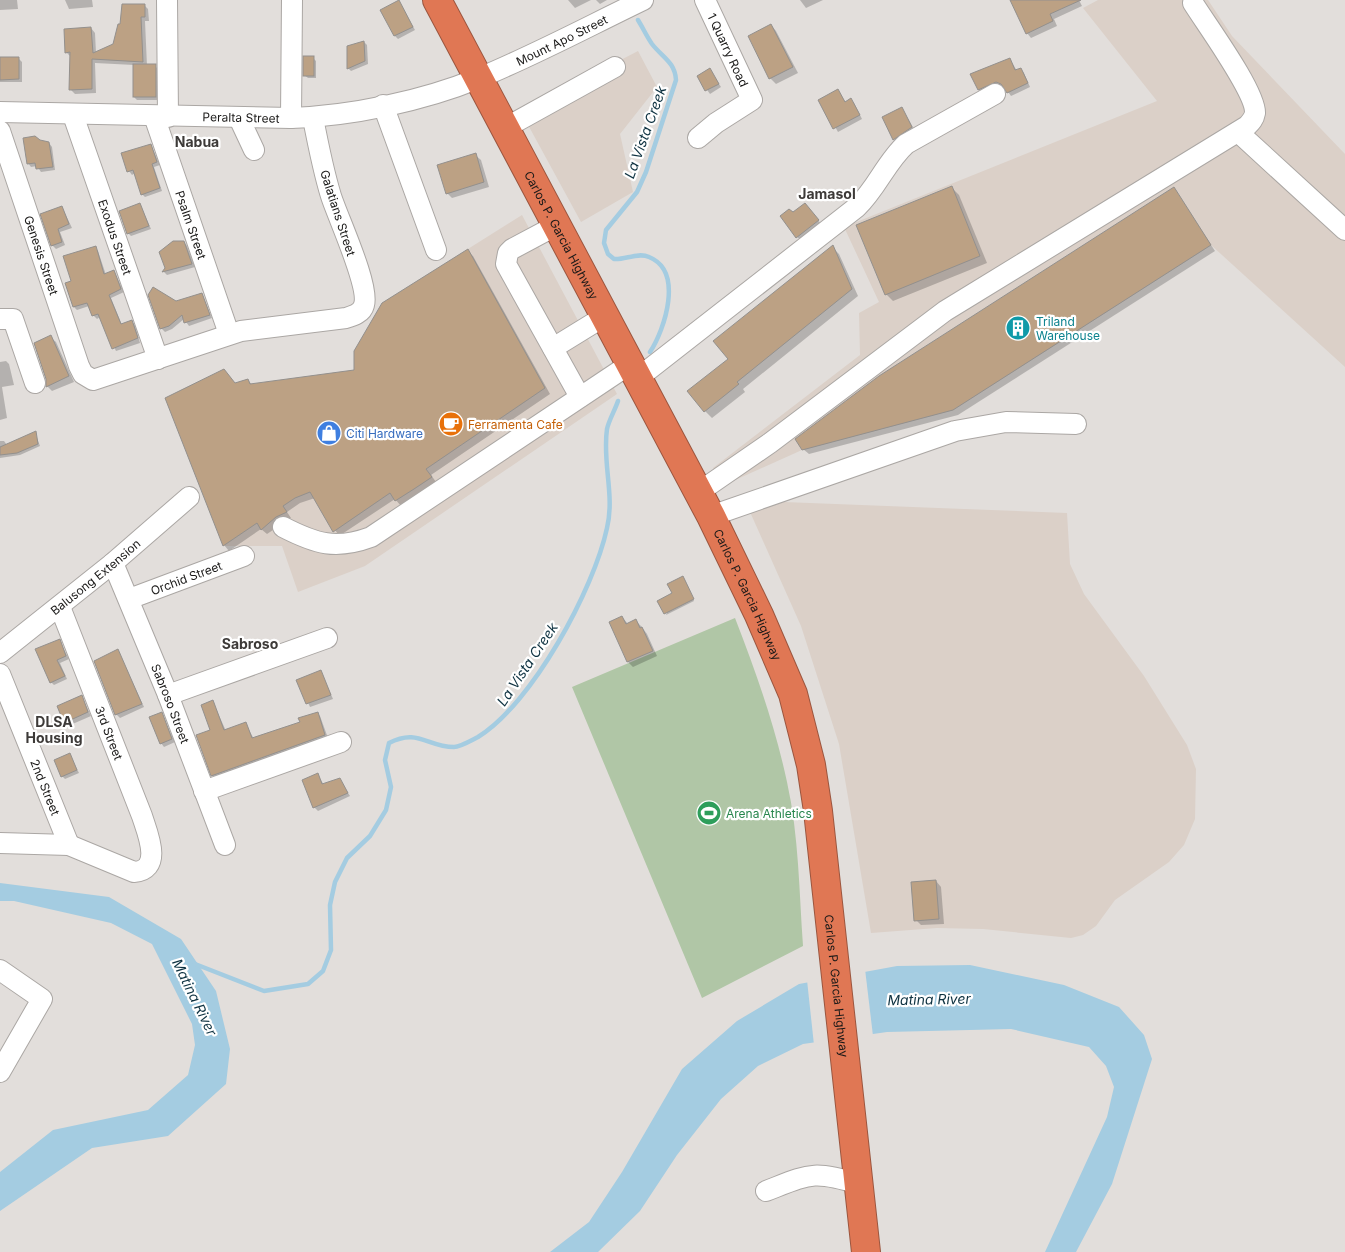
<svg xmlns="http://www.w3.org/2000/svg" width="1345" height="1252" font-family="Inter,sans-serif">
<style>
.built{fill:#dbd0c8}
.green{fill:#b0c6a6}
.water{fill:#a4cce1}
.pier{fill:#e2dedb}
.shadow{fill:#0003}
.lines{fill:none;stroke-linecap:round;stroke-linejoin:round}
.stream{stroke:#a4cce1;stroke-width:4.5}
.building{fill:#bca184;stroke:#93908d}
.minor-casing{stroke:#aba7a4;stroke-width:22}
.highway-casing{stroke:#9b563f;stroke-width:30}
.minor{stroke:#fff;stroke-width:20}
.highway{stroke:#e07754;stroke-width:28}
.labels{text-anchor:middle;dominant-baseline:central;stroke-width:4.5;stroke-linejoin:round;paint-order:stroke}
.street-label{font-size:12px;fill:#1a1918;stroke:#fff}
.culture-label{font-size:12px;fill:#0d838f;stroke:#fff;text-anchor:start}
.food-label{font-size:12px;fill:#c56008;stroke:#fff;text-anchor:start}
.shop-label{font-size:12px;fill:#366cbe;stroke:#fff;text-anchor:start}
.leisure-label{font-size:12px;fill:#27864d;stroke:#fff;text-anchor:start}
.water-label{font-size:14px;font-style:italic;fill:#0e3241;stroke:#fff}
.neighbourhood-label{font-size:14px;font-weight:bold;fill:#3d3a38;stroke:#fff}
</style>
<rect width="100%" height="100%" fill="#e2dedb"/>
<!-- built -->
<g class="built">
<polygon points="1098,0 1208,0 1232,36 1345,154 1345,367 1211,245 953,410 802,450 722,486 713,468 860,355 859,313 879,302 844,227 1157,101 1083,8"/>
<polygon points="638,51 657,87 620,134 633,192 581,222 521,112"/>
<polygon points="522,215 617,394 365,566 298,592 282,546 223,546 165,398 224,369 235,383 248,379 251,384 354,370 354,351 382,303"/>
<polygon points="784,502 1067,513 1070,564 1084,594 1144,676 1187,745 1196,769 1195,819 1184,845 1169,862 1115,900 1096,926 1083,935 1071,938 983,929 937,928 871,933 839,744 801,626 750,512"/>
</g>
<!-- green -->
<path class="green" d="M735 618C756 672 775 726 787 782 799 836 799 892 803 946L702 998 572 687Z"/>
<!-- water -->
<g class="water">
<polygon points="0,883 109,897 181,939 216,991 230,1049 226,1084 168,1136 92,1148 0,1211 0,1172 53,1130 148,1110 188,1075 195,1045 192,1024 152,944 111,923 14,901 0,901"/>
<polygon points="970,965 1064,985 1119,1007 1144,1035 1152,1059 1112,1184 1076,1252 1045,1252 1107,1117 1114,1087 1106,1066 1089,1047 1011,1029 887,1032 803,1044 758,1066 721,1099 677,1155 640,1211 598,1252 550,1252 589,1222 622,1172 682,1069 737,1021 799,984 897,966"/>
</g>
<!-- pier -->
<polygon class="pier" points="865,969 873,1036 814,1045 807,980"/>
<!-- shadow -->
<g class="shadow">
<polygon points="0,0 17,0 18,9 0,10"/>
<polygon points="65,0 92,0 93,7 69,9"/>
<polygon points="568,0 591,0 575,8"/>
<polygon points="596,0 607,0 600,4"/>
<polygon points="800,0 823,0 806,8"/>
<polygon points="1013,0 1079,0 1082,6 1054,19 1057,26 1031,38 1027,33"/>
<polygon points="399,1 415,30 398,39 395,36"/>
<polygon points="144,5 148,9 149,21 145,21 147,66 155,66 158,69 159,100 137,100 134,97 134,65 95,63 96,93 75,94 71,90 71,57 66,52 91,28 95,33 96,53 114,45"/>
<polygon points="771,25 776,31 798,73 776,84 770,78 749,36"/>
<polygon points="364,42 367,45 368,64 351,71 348,68 348,47"/>
<polygon points="0,58 18,58 22,62 22,82 0,82"/>
<polygon points="313,58 316,61 316,78 308,78 304,75"/>
<polygon points="1010,59 1017,71 1021,69 1024,73 1030,87 1011,96 1004,86 1000,85 982,93 979,89"/>
<polygon points="710,70 721,87 710,94 698,77"/>
<polygon points="838,91 846,103 851,100 854,103 862,119 838,132 820,100"/>
<polygon points="902,108 915,131 897,142 894,139"/>
<polygon points="39,141 49,143 52,147 55,170 41,172 37,166 31,167 28,163"/>
<polygon points="151,145 160,165 154,167 162,191 145,197 142,194 135,173 132,175 129,171"/>
<polygon points="475,155 481,160 489,187 452,198 447,193"/>
<polygon points="952,188 959,195 987,263 893,301 886,294"/>
<polygon points="1174,189 1215,251 958,415 809,454 803,449"/>
<polygon points="140,204 151,229 131,236 128,233"/>
<polygon points="62,207 72,228 60,232 65,245 56,249 52,245"/>
<polygon points="808,207 821,224 801,240 797,237 793,214"/>
<polygon points="184,242 187,246 195,267 167,275 164,272"/>
<polygon points="832,247 839,254 858,296 743,389 745,392 712,418 705,411 729,359"/>
<polygon points="95,248 98,251 106,275 114,271 124,292 111,298 122,325 131,321 135,325 140,343 116,351 100,317 97,319 93,315 89,306 77,310 74,307 72,282"/>
<polygon points="467,251 473,256 550,394 431,475 436,482 401,506 395,499 339,536 315,498 300,503 287,512 291,518 267,534 261,529 229,551 224,545 235,384 248,380 252,385 355,371"/>
<polygon points="202,294 212,318 189,326 184,319 172,329 165,332 161,328 176,302"/>
<polygon points="50,337 56,342 74,382 52,391 47,386"/>
<polygon points="6,361 9,364 14,385 2,387 7,418 0,420 0,362"/>
<polygon points="35,433 40,446 20,455 0,458 0,441 4,441 7,445"/>
<polygon points="684,579 694,601 666,615 674,594"/>
<polygon points="622,617 628,624 636,621 641,626 647,634 657,656 633,667 628,662"/>
<polygon points="59,640 69,659 60,663 67,679 54,685 51,682"/>
<polygon points="118,651 144,707 120,718 116,714"/>
<polygon points="321,672 333,699 310,707 298,680"/>
<polygon points="82,697 91,716 68,726 65,722"/>
<polygon points="213,702 226,731 245,723 254,739 302,723 317,713 320,716 328,738 216,778 212,775"/>
<polygon points="161,713 175,742 164,747 161,743"/>
<polygon points="70,755 79,773 65,779 62,776"/>
<polygon points="318,775 324,785 339,779 350,796 318,811 314,807"/>
<polygon points="936,881 941,887 944,924 921,925 916,920"/>
</g>
<g class="lines">
<!-- stream -->
<g class="stream">
<path d="M638 20C643 28 647 37 652 44 662 57 675 62 676 80L646 172 637 192 606 230 604 243 608 254 614 259C625 260 638 252 649 257 684 271 665 329 650 352"/>
<path d="M195 964 264 991 308 984 323 971 331 950 330 905 335 882 347 858 370 836 386 810 391 787 385 760 389 743C418 728 427 747 454 747 460 747 472 740 478 737 532 704 594 589 607 528 615 495 602 462 607 429 609 420 615 410 618 401"/>
</g>
</g>
<!-- building -->
<g class="building">
<polygon points="399,0 413,27 394,36 380,10"/>
<polygon points="1010,0 1081,0 1050,14 1053,21 1026,34"/>
<polygon points="122,4 145,4 145,17 141,17 143,62 92,59 92,89 69,90 70,52 65,53 64,29 91,27 93,53 113,44 118,24 120,24"/>
<polygon points="771,24 793,67 769,79 748,36"/>
<polygon points="364,41 365,61 347,69 347,46"/>
<rect x="303" y="56" width="11" height="20"/>
<polygon points="0,57 19,57 19,79 0,80"/>
<polygon points="1010,58 1015,70 1021,68 1028,83 1007,93 1001,84 996,82 978,90 970,74"/>
<rect x="133" y="64" width="23" height="33"/>
<polygon points="710,68 719,84 705,91 697,76"/>
<polygon points="838,89 845,102 851,98 860,115 833,129 818,100"/>
<polygon points="902,107 912,127 893,140 882,117"/>
<polygon points="35,136 40,140 49,142 53,167 36,169 35,163 27,164 23,138"/>
<polygon points="151,144 157,162 152,164 160,188 141,195 133,170 127,172 121,153"/>
<polygon points="476,153 484,182 446,194 437,165"/>
<polygon points="952,186 980,256 885,295 856,225"/>
<polygon points="1174,187 1211,245 953,410 802,450 795,439 879,376"/>
<polygon points="140,203 149,226 127,234 119,211"/>
<polygon points="805,203 819,220 796,238 780,216 789,209 793,212"/>
<polygon points="62,206 69,224 58,229 62,242 51,246 40,214"/>
<polygon points="173,241 184,241 192,264 162,272 165,268 159,252"/>
<polygon points="833,245 852,289 737,382 739,384 704,412 687,391 728,359 713,341"/>
<polygon points="96,246 104,274 114,270 121,289 109,295 121,324 132,320 138,338 112,349 98,314 92,316 87,303 73,307 65,283 71,281 63,256"/>
<polygon points="468,249 545,388 426,469 432,477 414,489 395,501 390,493 333,532 310,492 295,498 283,506 287,512 276,517 261,530 257,523 223,546 165,398 224,369 235,383 248,379 250,384 354,370 354,351 382,303"/>
<polygon points="153,287 176,301 202,293 210,315 184,323 182,315 169,326 160,329 148,295"/>
<polygon points="51,335 69,376 46,387 46,379 34,343"/>
<polygon points="36,431 38,444 17,453 0,455 0,447"/>
<polygon points="683,576 694,599 664,614 657,601 672,593 667,584"/>
<polygon points="622,616 626,624 636,619 640,628 642,627 653,651 627,662 609,622"/>
<polygon points="60,639 66,656 57,660 65,676 50,683 35,649"/>
<polygon points="118,649 142,704 115,715 94,661"/>
<polygon points="321,670 331,695 306,704 296,680"/>
<polygon points="82,695 88,712 64,723 57,706"/>
<polygon points="213,700 224,730 246,722 252,738 300,722 298,718 318,712 325,735 211,776 196,735 210,730 201,705"/>
<polygon points="162,712 172,739 160,744 149,717"/>
<polygon points="70,753 77,770 61,777 54,760"/>
<polygon points="318,773 322,784 340,778 348,793 313,808 302,780"/>
<polygon points="936,880 939,919 914,921 911,882"/>
</g>
<g class="lines">
<defs>
<g id="minor">
<polyline points="167,0 168,117"/>
<polyline points="383,105 436,250"/>
<path id="s1" d="M0 112 291 118C351 116 423 101 479 78 535 55 589 26 643 0"/>
<path id="s2" d="M73 115 158 359"/>
<path id="s3" d="M154 116 229 334"/>
<polyline points="239,118 254,150"/>
<polyline points="291,118 292,0"/>
<polyline points="505,128 615,67"/>
<path id="s4" d="M0 131 79 366 83 374 93 380 241 331 346 318C353 316 362 313 364 305 370 286 338 218 331 196 323 170 318 144 313 118"/>
<polyline points="1238,132 1345,230"/>
<polyline points="698,138 716,123 752,100 705,0"/>
<polyline points="557,225 512,249 508,253 506,264 580,397"/>
<polyline points="0,319 13,319 35,383"/>
<polyline points="553,348 605,316"/>
<path d="M638 378 857 207C877 188 886 162 906 144L995 94"/>
<path d="M699 492 770 443 945 311 1247 126C1251 122 1254 119 1255 113 1256 92 1206 24 1193 3"/>
<polyline points="711,516 955,431 1006,422 1076,424"/>
<path d="M283 527C316 544 336 550 371 537L630 364"/>
<path id="s5" d="M113 563 168 695 225 845"/>
<path id="s6" d="M129 599 244 556"/>
<path id="s7" d="M0 653 113 563 189 497"/>
<path id="s8" d="M0 674 69 845"/>
<polyline points="168,695 327,638"/>
<polyline points="204,791 341,742"/>
<path d="M0 843 69 845 134 872C164 870 147 832 142 816L60 607"/>
<polyline points="0,970 42,999 0,1072"/>
<path d="M766 1191C810 1174 813 1170 859 1184"/>
</g>
<g id="highway">
<path id="s9" d="M437 0 711 516 759 615 793 694 811 765 818 811 866 1252"/>
</g>
</defs>
<!-- minor casing -->
<use href="#minor" class="minor-casing"/>
<!-- highway casing -->
<use href="#highway" class="highway-casing"/>
<!-- minor -->
<use href="#minor" class="minor"/>
<!-- highway -->
<use href="#highway" class="highway"/>
</g>
<!-- icons -->
<defs>
<symbol id="building-disc" viewBox="-11 -11 22 22"><circle r="9.5" fill="#0f9aa8" stroke="#fff"/><path d="M-4-6H4V6H1V3H-1V6H-4ZM-2.5-4.3h1.7v1.8h-1.7ZM.8-4.3h1.7v1.8H.8ZM-2.5-1h1.7V.8h-1.7ZM.8-1h1.7V.8H.8Z" fill="#fff"/></symbol>
<symbol id="cafe-disc" viewBox="-11 -11 22 22"><circle r="9.5" fill="#e8710a" stroke="#fff"/><path d="M-5.5-4.5H6V0H3Q3 3.5 0 3.5H-2.5Q-5.5 3.5-5.5 0ZM3-3.2v2h1.7v-2ZM-6 4.5H4V6H-6Z" fill="#fff"/></symbol>
<symbol id="shop-disc" viewBox="-11 -11 22 22"><circle r="9.5" fill="#3f7fe0" stroke="#fff"/><path d="M-5-2.5h2.3a2.7 3.5 0 0 1 5.4 0H5L5.5 6h-11ZM-1.5-2.5h3a1.5 2.3 0 0 0-3 0Z" fill="#fff"/></symbol>
<symbol id="stadium-disc" viewBox="-11 -11 22 22"><circle r="9.5" fill="#2e9e5b" stroke="#fff"/><path d="M0-5a6.5 5 0 1 0 0 10a6.5 5 0 1 0 0-10ZM-3.5-1.8h7v3.6h-7Z" fill="#fff"/></symbol>
</defs>
<g fill-rule="evenodd">
<use href="#building-disc" x="1004" y="314" width="28" height="28"/>
<use href="#cafe-disc" x="437" y="410" width="28" height="28"/>
<use href="#shop-disc" x="315" y="419" width="28" height="28"/>
<use href="#stadium-disc" x="695" y="799" width="28" height="28"/>
</g>
<g class="labels">
<!-- street labels -->
<g class="street-label">
<text stroke="none"><textPath href="#s1" startOffset="575">Mount Apo Street</textPath></text>
<text transform="translate(728 50) rotate(65)">1 Quarry Road</text>
<text stroke="none"><textPath href="#s1" startOffset="241">Peralta Street</textPath></text>
<text transform="translate(338 213) rotate(72)">Galatians Street</text>
<text stroke="none"><textPath href="#s3" startOffset="115">Psalm Street</textPath></text>
<text stroke="none"><textPath href="#s9" startOffset="266">Carlos P. Garcia Highway</textPath></text>
<text stroke="none"><textPath href="#s2" startOffset="129">Exodus Street</textPath></text>
<text stroke="none"><textPath href="#s4" startOffset="131">Genesis Street</textPath></text>
<text stroke="none"><textPath href="#s7" startOffset="122">Balusong Extension</textPath></text>
<text stroke="none"><textPath href="#s6" startOffset="61">Orchid Street</textPath></text>
<text stroke="none"><textPath href="#s9" startOffset="671">Carlos P. Garcia Highway</textPath></text>
<text stroke="none"><textPath href="#s5" startOffset="152">Sabroso Street</textPath></text>
<text transform="translate(109 733) rotate(69)">3rd Street</text>
<text stroke="none"><textPath href="#s8" startOffset="122">2nd Street</textPath></text>
<text stroke="none"><textPath href="#s9" startOffset="1076">Carlos P. Garcia Highway</textPath></text>
</g>
<!-- culture labels -->
<g class="culture-label">
<text x="1036" y="321">Triland<tspan x="1036" dy="14">Warehouse</tspan></text>
</g>
<!-- food labels -->
<g class="food-label">
<text x="468" y="424">Ferramenta Cafe</text>
</g>
<!-- shop labels -->
<g class="shop-label">
<text x="346" y="433">Citi Hardware</text>
</g>
<!-- leisure labels -->
<g class="leisure-label">
<text x="726" y="813">Arena Athletics</text>
</g>
<!-- water labels -->
<g class="water-label">
<text transform="translate(645 132) rotate(-70)">La Vista Creek</text>
<text transform="translate(527 664) rotate(-56)">La Vista Creek</text>
<text transform="translate(195 997) rotate(64)">Matina River</text>
<text transform="translate(929 999) rotate(-1)">Matina River</text>
</g>
<!-- neighbourhood labels -->
<g class="neighbourhood-label">
<text x="197" y="141">Nabua</text>
<text x="827" y="193">Jamasol</text>
<text x="250" y="643">Sabroso</text>
<text x="54" y="721">DLSA<tspan x="54" dy="16">Housing</tspan></text>
</g>
</g>
</svg>
